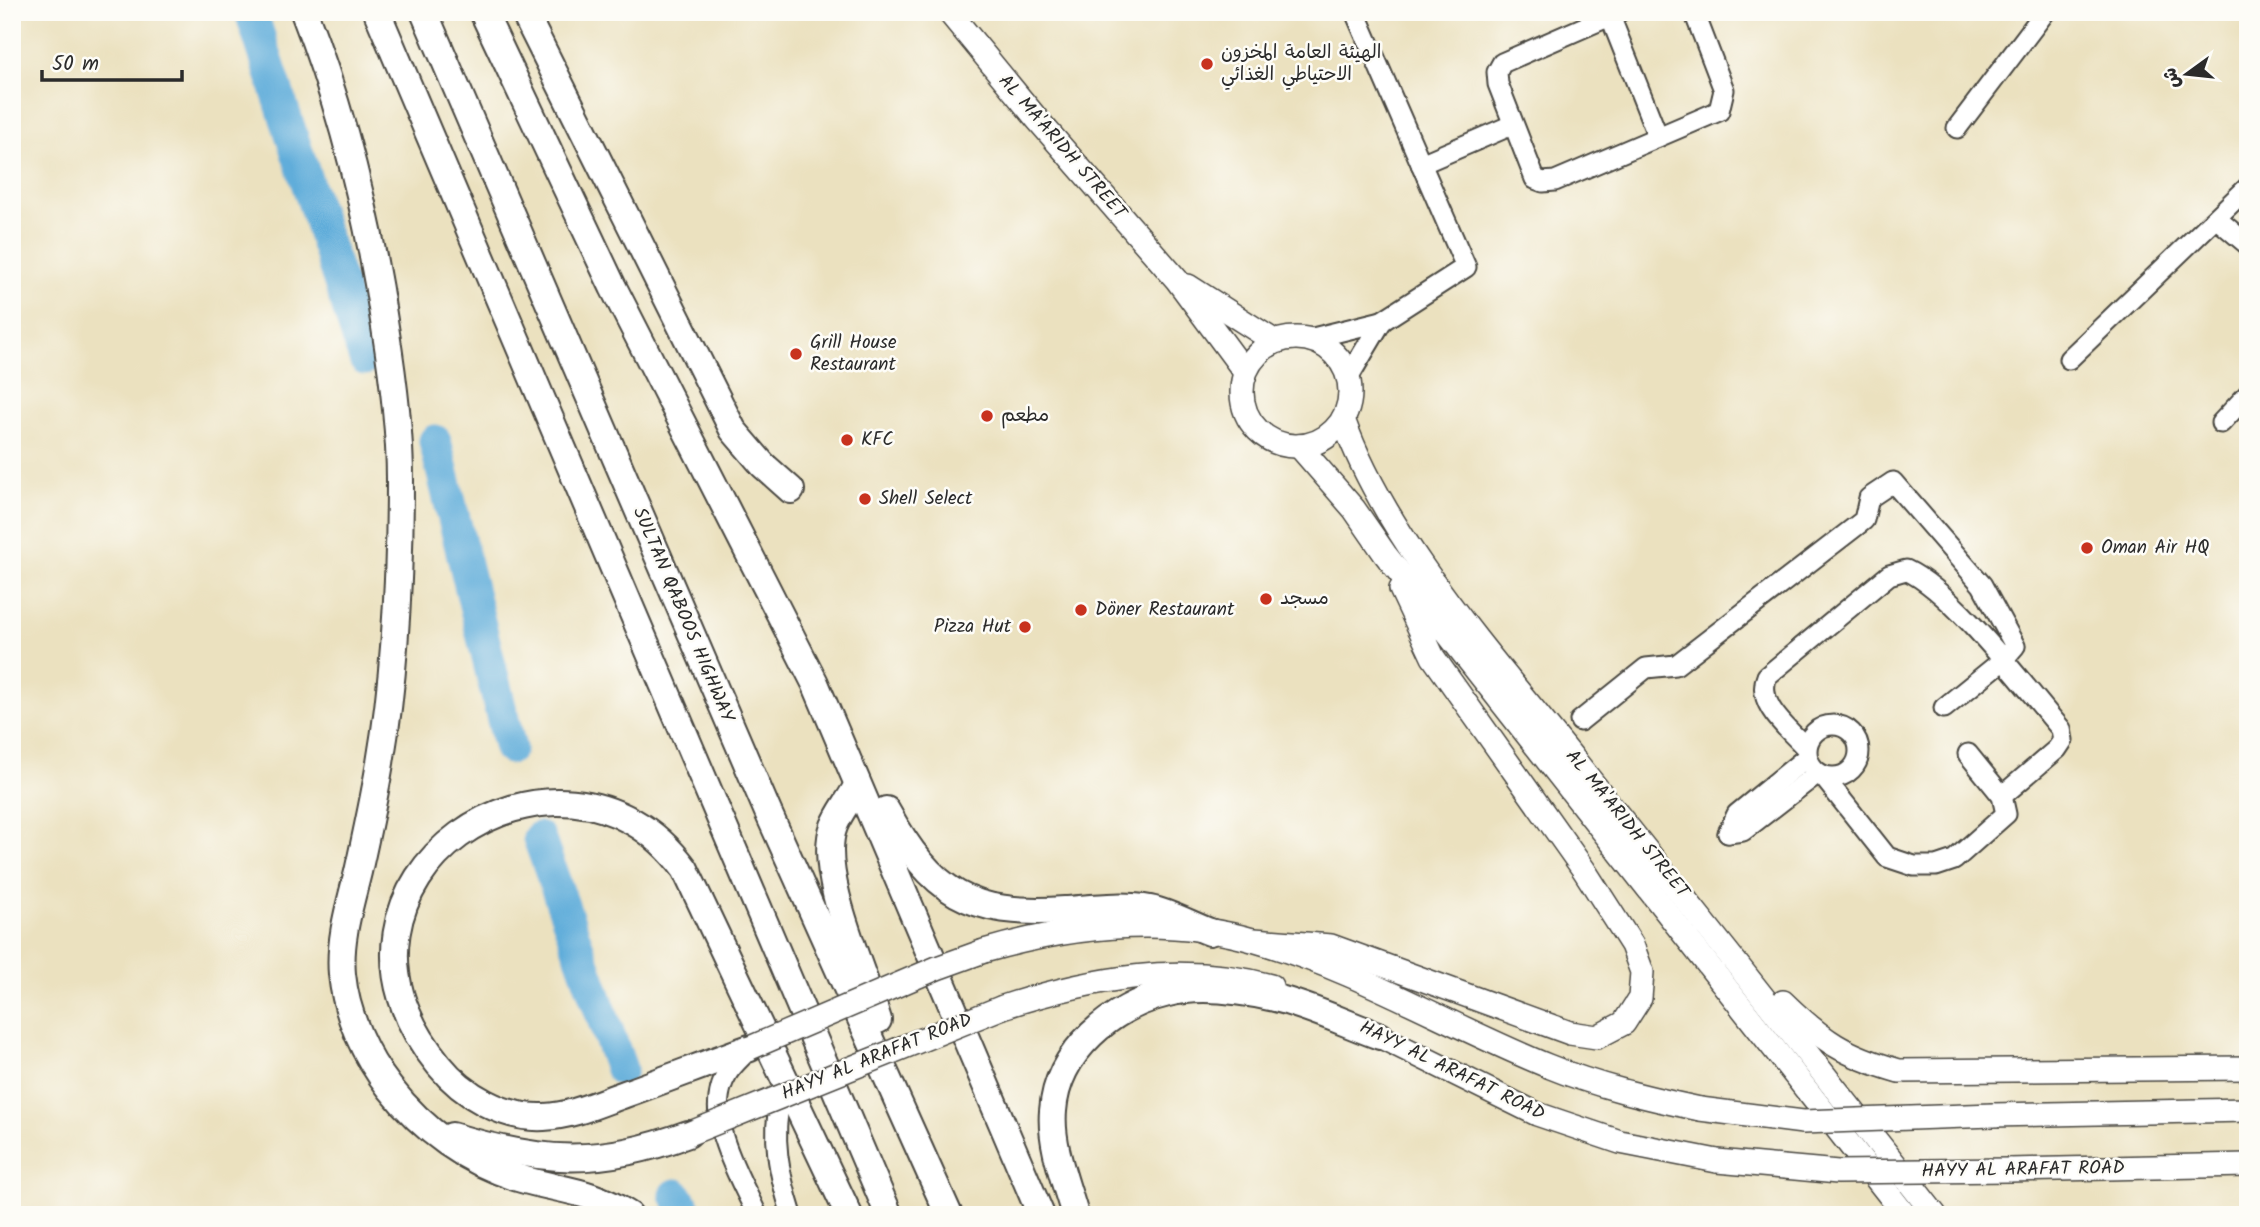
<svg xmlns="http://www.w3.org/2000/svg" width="2260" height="1227" font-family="Kalam,'Playpen Sans Arabic',sans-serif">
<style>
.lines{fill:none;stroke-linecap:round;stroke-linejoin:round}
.river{stroke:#61adda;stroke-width:33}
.minor-casing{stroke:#484641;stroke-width:23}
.major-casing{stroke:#484641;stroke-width:26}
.highway-casing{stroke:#484641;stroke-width:30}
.minor{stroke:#fff;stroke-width:19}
.major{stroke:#fff;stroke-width:23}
.highway{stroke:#fff;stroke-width:26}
.major-bridge-casing{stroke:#484641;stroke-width:26;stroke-linecap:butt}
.major-bridge{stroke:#fff;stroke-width:23}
.poi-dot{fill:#c8321e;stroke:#fdfcf7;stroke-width:2.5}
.labels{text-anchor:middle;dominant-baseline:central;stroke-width:5;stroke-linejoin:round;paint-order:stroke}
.poi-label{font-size:19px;fill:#2b2b2b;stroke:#fdfcf7;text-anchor:start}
.street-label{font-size:19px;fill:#2b2b2b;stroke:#fdfcf7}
</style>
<rect width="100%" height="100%" fill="#fdfcf7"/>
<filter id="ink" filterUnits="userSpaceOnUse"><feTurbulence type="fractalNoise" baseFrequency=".0143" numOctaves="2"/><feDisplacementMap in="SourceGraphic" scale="14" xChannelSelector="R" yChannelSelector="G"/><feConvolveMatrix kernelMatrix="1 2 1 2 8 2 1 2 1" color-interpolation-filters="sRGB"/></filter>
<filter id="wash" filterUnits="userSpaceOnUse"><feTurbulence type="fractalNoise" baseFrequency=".00686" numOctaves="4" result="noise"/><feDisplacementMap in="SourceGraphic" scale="28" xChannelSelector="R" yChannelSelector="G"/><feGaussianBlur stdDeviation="1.57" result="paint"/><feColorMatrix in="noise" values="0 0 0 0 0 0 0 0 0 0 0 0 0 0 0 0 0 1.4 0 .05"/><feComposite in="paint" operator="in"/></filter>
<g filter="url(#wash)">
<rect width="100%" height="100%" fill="#ebe1bf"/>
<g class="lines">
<!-- river -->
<g class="river">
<polyline points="251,12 365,359"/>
<polyline points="435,441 510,748"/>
<polyline points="539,838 621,1069"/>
<polyline points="676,1195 689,1215"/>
</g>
</g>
</g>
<g filter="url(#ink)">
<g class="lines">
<defs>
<g id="minor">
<polyline points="1619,12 1502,63 1497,72 1498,84 1535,179 1543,182 1555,181 1719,111 1724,90 1694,12"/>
<polyline points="1610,16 1658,137"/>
<polyline points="1957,128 2045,12"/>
<polyline points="1421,164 1512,125"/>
<polyline points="2217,219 2248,245"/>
<polyline points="1309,339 1382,321 1466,267 1355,12"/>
<polyline points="2069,359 2248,187"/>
<polyline points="1348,378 1382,321"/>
<polyline points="2221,423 2248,394"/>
<polyline points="1580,721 1646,668 1676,665 1864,520 1869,498 1893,482 1982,585 2015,646 2002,661 1944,708"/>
<circle cx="1833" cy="751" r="26"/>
<path d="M1806 748C1789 729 1755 704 1767 676L1889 575 1906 570C1954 592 2024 686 2061 729L2063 740 2057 749 2002 796"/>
<polyline points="1822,775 1887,857 1914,866 1936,866 1954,860 2006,814 2002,796 1968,754"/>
<polyline points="1728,833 1737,814 1807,757"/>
<polyline points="1728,833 1743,831 1818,773"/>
<path d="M749 1049C742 1057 732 1065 727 1074 701 1117 740 1176 757 1215"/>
<path d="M781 1096C771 1138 779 1174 792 1215"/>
</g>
<g id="major">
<polyline points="949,12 1037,119 1177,280 1245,372"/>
<polyline points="1188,286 1274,341"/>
<circle cx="1296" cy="392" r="54"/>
<path d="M1343 419C1388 545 1497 662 1580 767 1699 916 1817 1065 1935 1215"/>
<polyline points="1299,446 1354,509 1385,554 1905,1215"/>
<polyline points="1254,940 1331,946 1570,1033 1597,1037 1624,1023 1640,998 1642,972 1632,945 1584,870 1433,657 1401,589"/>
<path d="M984 951C1070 926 1167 915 1256 941 1357 970 1450 1026 1548 1066 1597 1086 1648 1098 1700 1109"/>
<path d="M1783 1002C1824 1042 1844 1055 1899 1071L2248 1068"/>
<path d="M1003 1007C1092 978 1180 962 1271 986"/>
<polyline points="1363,1028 1537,1114 1620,1142 1717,1161"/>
<polyline points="1993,1115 2248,1110"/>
<polyline points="2009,1170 2248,1165"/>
</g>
<g id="highway">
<path d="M304 12C344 115 369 219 385 327 393 377 400 429 400 479 400 573 396 670 380 763 374 799 366 836 358 872 350 905 339 939 342 974 346 1015 365 1056 390 1088 423 1130 467 1162 518 1178 561 1191 589 1189 629 1215"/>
<polyline points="377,12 889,1215"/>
<polyline points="424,12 768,812 949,1215"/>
<polyline points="483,12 613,287 815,683 1041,1215"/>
<polyline points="524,12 733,430 763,465 791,490"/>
<path d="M856 788C849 801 839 813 834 826 816 872 864 972 878 1020"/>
<path d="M886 810C933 894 969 916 1065 910 1093 908 1123 904 1150 909 1170 913 1191 925 1210 932"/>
<path d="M750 1048C708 1063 667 1079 625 1094 599 1103 572 1116 544 1117 504 1119 463 1095 439 1065 289 882 560 700 685 869L849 1215"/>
<path d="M452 1136C542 1163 599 1167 688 1134"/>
<path d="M1075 1215C1066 1183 1050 1145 1053 1111 1057 1051 1113 1006 1168 993 1200 985 1243 991 1275 998 1310 1006 1346 1024 1380 1036"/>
</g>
</defs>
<!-- minor casing -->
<use href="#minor" class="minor-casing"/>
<!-- major casing -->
<use href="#major" class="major-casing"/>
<!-- highway casing -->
<use href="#highway" class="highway-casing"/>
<!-- minor -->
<use href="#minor" class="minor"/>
<!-- major -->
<use href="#major" class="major"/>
<!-- highway -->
<use href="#highway" class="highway"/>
<defs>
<g id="major-bridge">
<polyline points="750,1048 937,968 984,951"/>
<polyline points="1700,1109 1803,1122 1993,1115"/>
<polyline points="688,1134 1003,1007"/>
<polyline points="1717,1161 1838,1172 2009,1170"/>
</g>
</defs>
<!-- major-bridge casing -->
<use href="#major-bridge" class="major-bridge-casing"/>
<!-- major-bridge -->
<use href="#major-bridge" class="major-bridge"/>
</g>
</g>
<!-- markers -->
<g class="poi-dot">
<circle cx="1207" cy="64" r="7"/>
<circle cx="796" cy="354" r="7"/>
<circle cx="987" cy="416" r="7"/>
<circle cx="847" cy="440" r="7"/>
<circle cx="865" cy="499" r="7"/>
<circle cx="2087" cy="548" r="7"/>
<circle cx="1266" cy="599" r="7"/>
<circle cx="1081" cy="610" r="7"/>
<circle cx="1025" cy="627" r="7"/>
</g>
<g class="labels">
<!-- poi labels -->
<g class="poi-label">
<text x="1221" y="53">الهيئة العامة المخزون<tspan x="1221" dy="22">الاحتياطي الغذائي</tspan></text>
<text x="810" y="343">Grill House<tspan x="810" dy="22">Restaurant</tspan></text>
<text x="1001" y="416">مطعم</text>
<text x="861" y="440">KFC</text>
<text x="879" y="499">Shell Select</text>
<text x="2101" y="548">Oman Air HQ</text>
<text x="1280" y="599">مسجد</text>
<text x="1095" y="610">Döner Restaurant</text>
<text x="1011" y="627" text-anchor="end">Pizza Hut</text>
</g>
<!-- street labels -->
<g class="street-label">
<text transform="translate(1062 147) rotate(49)">AL MA'ARIDH STREET</text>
<text transform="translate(683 615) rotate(67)">SULTAN QABOOS HIGHWAY</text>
<text transform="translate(1627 824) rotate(51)">AL MA'ARIDH STREET</text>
<text transform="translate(877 1057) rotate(-22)">HAYY AL ARAFAT ROAD</text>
<text transform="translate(1452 1071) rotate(26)">HAYY AL ARAFAT ROAD</text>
<text transform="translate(2023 1170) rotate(-1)">HAYY AL ARAFAT ROAD</text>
</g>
</g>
<!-- margin -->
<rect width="2260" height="1227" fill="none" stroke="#fdfcf7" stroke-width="42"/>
<!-- north arrow -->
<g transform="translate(2187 74) rotate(255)" stroke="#fdfcf7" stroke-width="5" paint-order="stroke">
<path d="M0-5L12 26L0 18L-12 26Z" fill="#2b2b2b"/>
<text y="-10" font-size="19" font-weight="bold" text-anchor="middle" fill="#2b2b2b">ش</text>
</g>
<!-- scale -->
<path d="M42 70v10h140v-10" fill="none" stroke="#2b2b2b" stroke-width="3.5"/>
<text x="52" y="70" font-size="21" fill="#2b2b2b" stroke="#fdfcf7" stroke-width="5" paint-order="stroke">50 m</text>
</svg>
